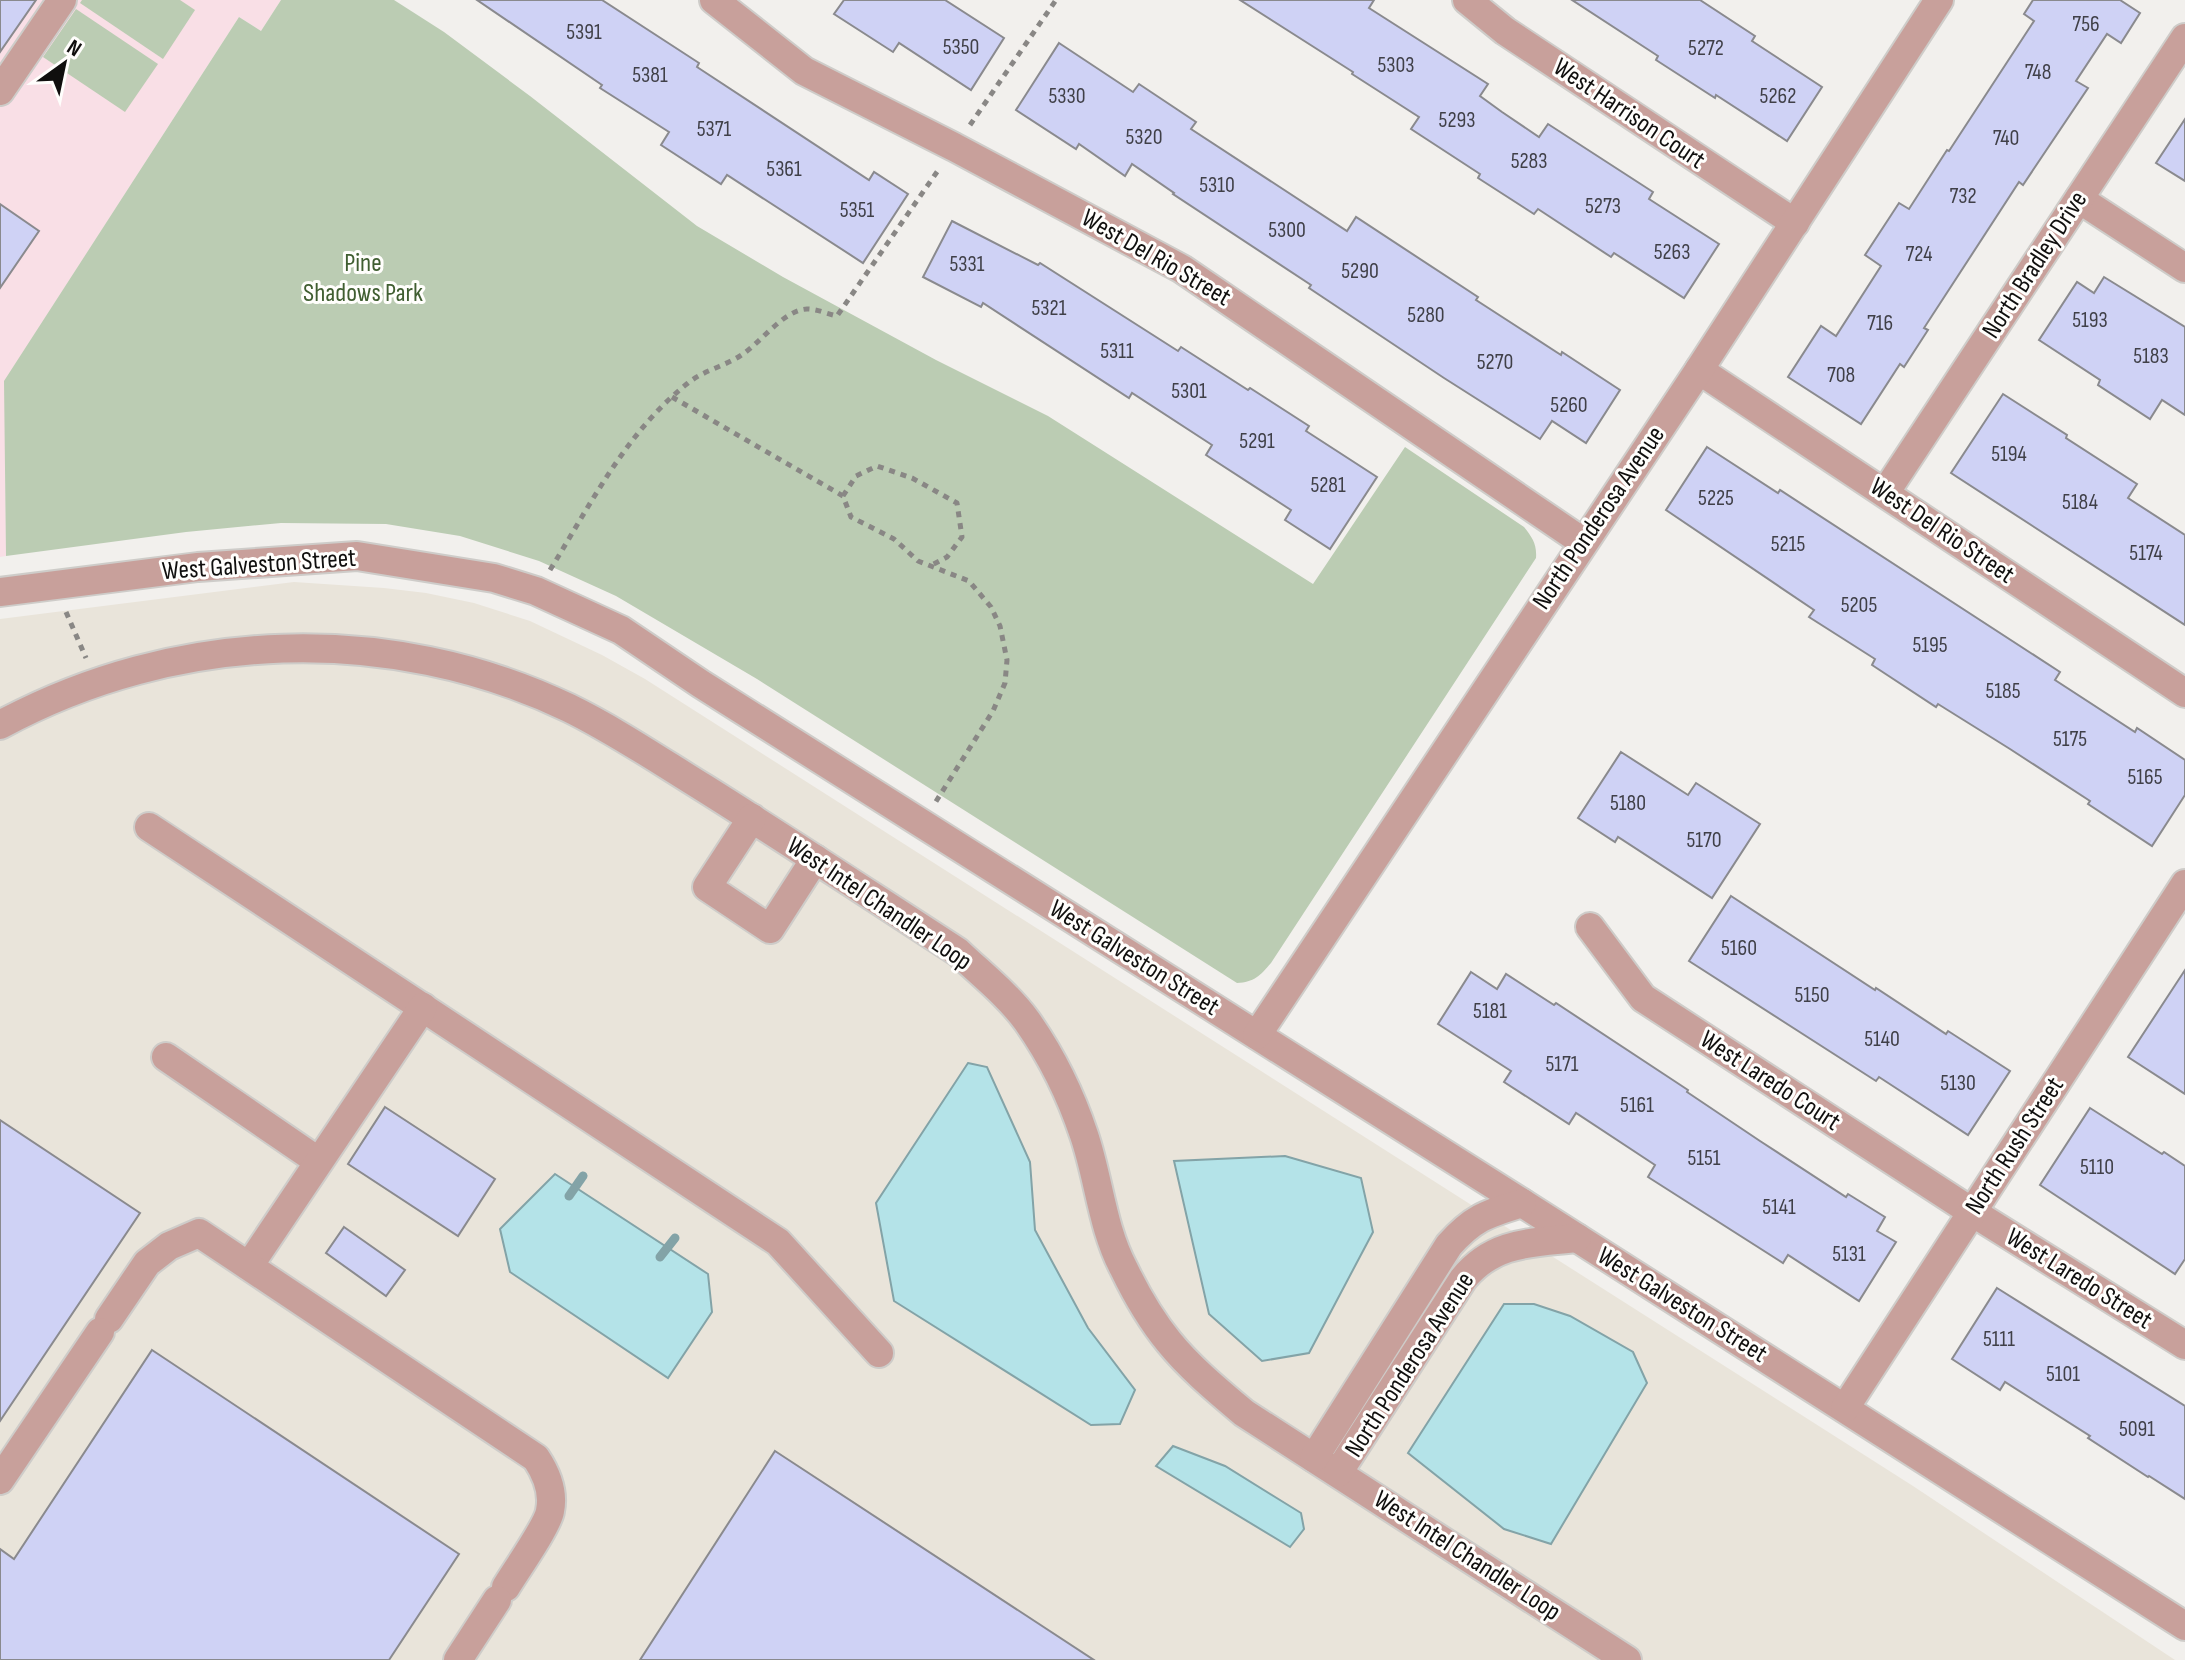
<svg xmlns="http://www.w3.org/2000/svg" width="2185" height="1660" font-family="'Sofia Sans Condensed',sans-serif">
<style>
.built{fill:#e9e4da}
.education{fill:#f9dfe6}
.green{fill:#bbccb3}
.water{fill:#b4e3e8;stroke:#83a3a7;stroke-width:2}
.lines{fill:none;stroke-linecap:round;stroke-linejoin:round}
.stream{stroke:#83a3a7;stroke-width:9}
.building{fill:#cfd2f5;stroke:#8a8a8e;stroke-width:2}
.minor-casing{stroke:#ceccc9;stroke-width:32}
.path{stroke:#898785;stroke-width:5;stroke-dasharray:6 6;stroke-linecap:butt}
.minor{stroke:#c8a09b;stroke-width:28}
.labels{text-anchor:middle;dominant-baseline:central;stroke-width:6;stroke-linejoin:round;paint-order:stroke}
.number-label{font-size:22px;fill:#404048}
.street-label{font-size:26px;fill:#100f0e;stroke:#fffefc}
.park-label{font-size:26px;fill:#405e31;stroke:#fffefc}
</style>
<rect width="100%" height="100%" fill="#f2f0ed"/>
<!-- built -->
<polygon class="built" points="294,582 384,588 426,593 474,603 530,621 602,655 645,679 1913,1486 2175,1660 0,1660 0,619"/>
<!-- education -->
<polygon class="education" points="0,0 281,0 261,31 239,17 5,380 6,556 0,557"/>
<!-- green -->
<g class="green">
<polygon points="82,0 180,0 195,10 163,59 80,3"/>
<path d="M281 0H394L444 32 530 96 697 226 783 277 936 360 1048 416 1313 584 1405 447 1524 527C1532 537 1537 544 1536 558L1271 963C1260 976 1254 982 1237 983L757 679 616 596 539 561 460 536 386 524 281 523 186 532 6 556 4 381 239 17 261 31Z"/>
<polygon points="76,9 158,64 125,112 43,57"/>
</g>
<!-- water -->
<g class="water">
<polygon points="968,1063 987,1067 1030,1162 1035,1230 1088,1328 1135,1390 1120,1424 1091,1425 894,1301 876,1203"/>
<polygon points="1285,1156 1361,1178 1373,1232 1309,1353 1262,1361 1209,1314 1174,1161"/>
<polygon points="555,1174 708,1274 712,1312 668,1378 510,1272 500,1229"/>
<polygon points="1504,1304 1534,1304 1570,1316 1633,1352 1647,1383 1551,1544 1504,1529 1408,1453"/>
<polygon points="1173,1446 1225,1466 1301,1513 1304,1529 1290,1547 1156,1466"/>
</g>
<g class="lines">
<!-- stream -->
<g class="stream">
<polyline points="569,1196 583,1176"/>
<polyline points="660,1257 675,1238"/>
</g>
</g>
<!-- building -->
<g class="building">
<polygon points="0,0 36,0 0,52"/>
<polygon points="477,0 602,0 699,63 697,67 869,180 874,172 908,194 863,263 727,175 721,184 661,145 669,132 600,88 602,85"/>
<polygon points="844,0 945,0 1004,38 971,90 899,43 893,52 834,14"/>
<polygon points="1240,0 1374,0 1369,8 1488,84 1480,96 1502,112 1539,137 1548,124 1653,192 1649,199 1719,244 1684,298 1614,253 1611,257 1538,209 1534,214 1478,178 1480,174 1411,129 1419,117 1352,74 1353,72"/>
<polygon points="1572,0 1700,0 1755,36 1752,41 1822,87 1787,141 1716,95 1715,98 1656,60 1658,56"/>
<polygon points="2033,0 2120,0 2140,13 2121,43 2107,34 2076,81 2088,88 2023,185 2019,182 1924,328 1928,330 1904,367 1900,364 1861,424 1788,377 1821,326 1836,336 1881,266 1865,255 1899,203 1909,209 1947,150 1949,151 2034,21 2024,14"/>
<polygon points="1059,43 1133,92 1139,84 1196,122 1191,129 1347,231 1356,217 1478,297 1476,300 1561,355 1562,352 1620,390 1586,443 1552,421 1540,439 1444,378 1309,288 1311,285 1173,194 1174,193 1132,164 1125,176 1079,144 1076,149 1016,110"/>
<polygon points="2185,119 2185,181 2156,163"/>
<polygon points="0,204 39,231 0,288"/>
<polygon points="952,221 1038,265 1040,263 1178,351 1181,347 1248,390 1250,388 1309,426 1306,431 1377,477 1330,549 1285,520 1291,510 1206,455 1212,445 1132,393 1129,398 983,303 981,307 923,277"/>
<polygon points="2104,277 2185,327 2185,415 2162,400 2150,419 2098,385 2100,380 2039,340 2077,282 2094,293"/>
<polygon points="2003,394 2067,435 2066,438 2137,484 2128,498 2185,535 2185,625 1951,473"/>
<polygon points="1707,447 1778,493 1780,490 2060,672 2055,680 2135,732 2137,728 2185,760 2185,795 2152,846 2088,804 2090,801 2010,749 1938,704 1936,707 1872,665 1875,659 1809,617 1814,610 1666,510"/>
<polygon points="1621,752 1688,795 1696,783 1760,824 1712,898 1618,837 1615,842 1578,818"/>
<polygon points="1731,896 1875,990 1876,988 1946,1034 1948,1031 2010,1071 1968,1135 1879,1077 1876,1081 1689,961"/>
<polygon points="2185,970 2185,1094 2128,1057"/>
<polygon points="1471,972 1497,989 1506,974 1554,1005 1556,1003 1688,1090 1687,1092 1760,1141 1846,1197 1848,1194 1885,1217 1877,1231 1896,1242 1859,1301 1788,1255 1783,1263 1648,1177 1655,1165 1576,1113 1569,1124 1504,1082 1511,1071 1438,1024"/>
<polygon points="385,1107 495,1179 458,1236 348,1164"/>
<polygon points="2090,1108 2162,1154 2164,1152 2185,1166 2185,1259 2175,1274 2040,1185"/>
<polygon points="0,1120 140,1213 0,1421"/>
<polygon points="344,1227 405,1270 386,1296 326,1253"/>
<polygon points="1997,1288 2185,1406 2185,1499 2149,1476 2148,1477 2088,1438 2090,1436 2005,1382 2000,1390 1952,1359"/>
<polygon points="152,1350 459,1554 389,1660 0,1660 0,1549 14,1559"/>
<polygon points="775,1451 1094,1660 640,1660"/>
</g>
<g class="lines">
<defs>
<g id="minor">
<polyline points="714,0 804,71 954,147 1182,269 1583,542"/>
<polyline points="1467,0 1505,31 1795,223"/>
<polyline points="0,91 62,0"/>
<polyline points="2079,199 2185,268"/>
<polyline points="1699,370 2185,693"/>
<polyline points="1885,493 2185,38"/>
<polyline points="0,592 198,567 357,556 494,578 536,591 621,630 701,684 1516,1199 2185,1626"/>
<path d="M0 725C175 630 389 622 569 708 616 731 660 761 704 788 790 842 873 897 958 952 981 974 1008 995 1027 1021 1051 1055 1071 1096 1084 1135 1099 1179 1102 1228 1124 1269 1136 1294 1151 1320 1169 1342 1190 1368 1218 1391 1244 1413L1627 1660"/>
<polyline points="752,818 707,887 770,929 815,859"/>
<polyline points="149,827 778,1242 879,1353"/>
<polyline points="1590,927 1643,998 1972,1212 2185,1345"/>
<polyline points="1257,1035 1699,370 1939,0"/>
<polyline points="166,1057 318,1161"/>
<polyline points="249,1266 423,1007"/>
<path d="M109 1319 147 1263 169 1246 199 1233 536 1458C546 1473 554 1492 550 1511 548 1525 515 1572 506 1587"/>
<polyline points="1845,1408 2185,884"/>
<path d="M1314 1458 1449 1245C1474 1217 1487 1214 1522 1203"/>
<path d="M1338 1473 1463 1279C1494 1241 1532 1243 1577 1238"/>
<polyline points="0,1480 100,1332"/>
<polyline points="458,1660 497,1600"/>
</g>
</defs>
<!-- minor casing -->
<use href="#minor" class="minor-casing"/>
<!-- path -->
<g class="path">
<polyline points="970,125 1056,0"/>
<polyline points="672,397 843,496 851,517 894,539 918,561 969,581 991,607 1000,626 1007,660 1005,683 993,711 935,803"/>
<polyline points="843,496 856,476 877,466 912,478 957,503 962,537 947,557 930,566"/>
<path d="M550 570C591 504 626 432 688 383 704 370 726 366 743 354 762 341 784 310 807 309 817 309 828 314 837 316L939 169"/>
<polyline points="66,612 86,658"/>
</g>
<!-- minor -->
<use href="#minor" class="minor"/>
</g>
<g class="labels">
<!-- number labels -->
<g class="number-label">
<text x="2086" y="24">756</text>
<text x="584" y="32">5391</text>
<text x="961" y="47">5350</text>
<text x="1706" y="48">5272</text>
<text x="1396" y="65">5303</text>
<text x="2038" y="72">748</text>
<text x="650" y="75">5381</text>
<text x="1067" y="96">5330</text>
<text x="1778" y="96">5262</text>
<text x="1457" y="120">5293</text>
<text x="714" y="129">5371</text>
<text x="1144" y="137">5320</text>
<text x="2006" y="138">740</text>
<text x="1529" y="161">5283</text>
<text x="784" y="169">5361</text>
<text x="1217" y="185">5310</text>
<text x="1963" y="196">732</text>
<text x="1603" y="206">5273</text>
<text x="857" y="210">5351</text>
<text x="1287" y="230">5300</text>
<text x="1672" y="252">5263</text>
<text x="1919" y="254">724</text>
<text x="967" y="264">5331</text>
<text x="1360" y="271">5290</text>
<text x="1049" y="308">5321</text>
<text x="1426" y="315">5280</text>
<text x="2090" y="320">5193</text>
<text x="1880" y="323">716</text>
<text x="1117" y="351">5311</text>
<text x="2151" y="356">5183</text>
<text x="1495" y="362">5270</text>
<text x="1841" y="375">708</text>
<text x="1189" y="391">5301</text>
<text x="1569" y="405">5260</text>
<text x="1257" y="441">5291</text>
<text x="2009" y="454">5194</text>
<text x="1328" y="485">5281</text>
<text x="1716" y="498">5225</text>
<text x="2080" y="502">5184</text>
<text x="1788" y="544">5215</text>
<text x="2146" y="553">5174</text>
<text x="1859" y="605">5205</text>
<text x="1930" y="645">5195</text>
<text x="2003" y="691">5185</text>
<text x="2070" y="739">5175</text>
<text x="2145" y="777">5165</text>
<text x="1628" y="803">5180</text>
<text x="1704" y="840">5170</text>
<text x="1739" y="948">5160</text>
<text x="1812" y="995">5150</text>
<text x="1490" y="1011">5181</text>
<text x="1882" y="1039">5140</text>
<text x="1562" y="1064">5171</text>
<text x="1958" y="1083">5130</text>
<text x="1637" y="1105">5161</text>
<text x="1704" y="1158">5151</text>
<text x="2097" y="1167">5110</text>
<text x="1779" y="1207">5141</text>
<text x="1849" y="1254">5131</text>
<text x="1999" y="1339">5111</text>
<text x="2063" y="1374">5101</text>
<text x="2137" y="1429">5091</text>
</g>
<!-- street labels -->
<g class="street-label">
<text transform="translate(1629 114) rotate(34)">West Harrison Court</text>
<text transform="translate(1156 258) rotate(30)">West Del Rio Street</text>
<text transform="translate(2035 265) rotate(-57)">North Bradley Drive</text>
<text transform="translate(1599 518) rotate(-56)">North Ponderosa Avenue</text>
<text transform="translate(1942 531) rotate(34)">West Del Rio Street</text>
<text transform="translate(259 565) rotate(-4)">West Galveston Street</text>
<text transform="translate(879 904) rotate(34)">West Intel Chandler Loop</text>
<text transform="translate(1134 958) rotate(32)">West Galveston Street</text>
<text transform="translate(1770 1081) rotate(33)">West Laredo Court</text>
<text transform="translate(2015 1146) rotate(-57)">North Rush Street</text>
<text transform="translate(2079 1279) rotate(32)">West Laredo Street</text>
<text transform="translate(1682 1305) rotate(32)">West Galveston Street</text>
<text transform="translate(1410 1365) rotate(-57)">North Ponderosa Avenue</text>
<text transform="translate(1467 1556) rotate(33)">West Intel Chandler Loop</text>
</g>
<!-- park labels -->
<g class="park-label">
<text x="363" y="263">Pine<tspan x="363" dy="30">Shadows Park</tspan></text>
</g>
</g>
<!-- north arrow -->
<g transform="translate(64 64) rotate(33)" stroke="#fffefc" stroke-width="6" paint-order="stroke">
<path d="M0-6L14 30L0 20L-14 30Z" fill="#100f0e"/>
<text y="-12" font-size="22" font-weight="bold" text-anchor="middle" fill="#100f0e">N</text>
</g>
</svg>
